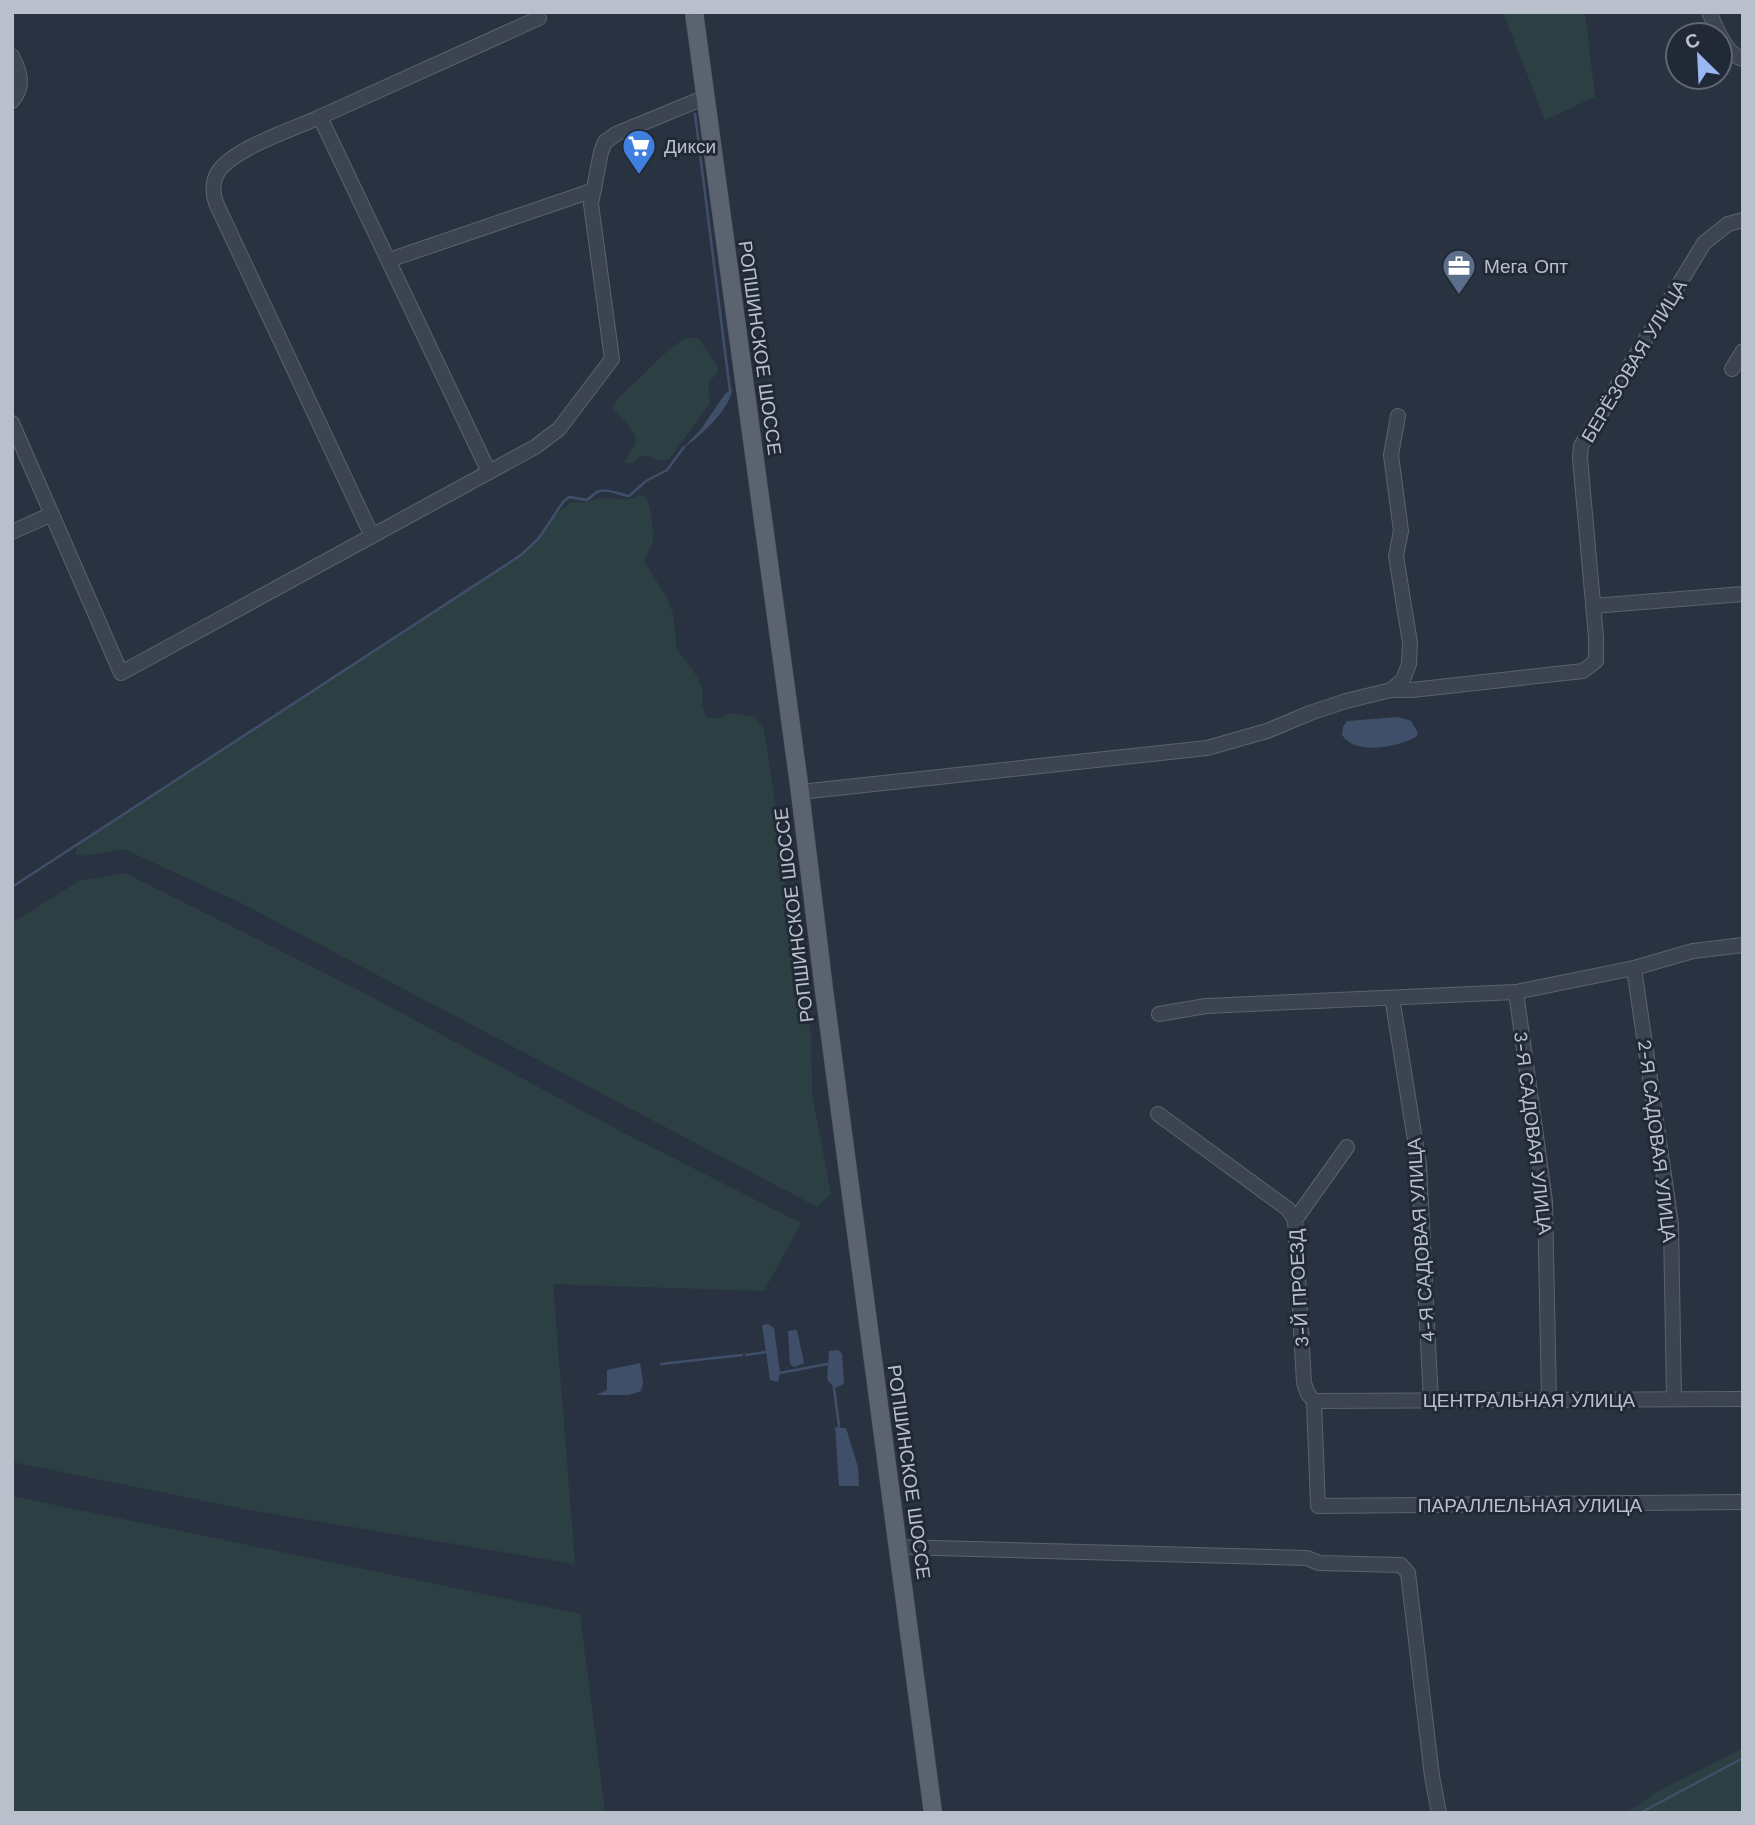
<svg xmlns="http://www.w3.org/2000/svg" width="1755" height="1825" font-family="'Work Sans',sans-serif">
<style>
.green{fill:#2c4043}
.water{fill:#404f69}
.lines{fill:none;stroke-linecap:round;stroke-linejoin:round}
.stream{stroke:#404f69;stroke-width:2.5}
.minor-casing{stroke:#5b626e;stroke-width:16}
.major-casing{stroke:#474d5a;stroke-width:19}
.minor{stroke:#3d4451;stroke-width:14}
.major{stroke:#5b6371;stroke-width:18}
.labels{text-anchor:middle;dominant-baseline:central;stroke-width:6;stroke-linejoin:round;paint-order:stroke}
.poi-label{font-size:19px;fill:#bac0cb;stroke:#222936;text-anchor:start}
.street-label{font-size:19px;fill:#bac0cb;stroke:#222936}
</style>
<rect width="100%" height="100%" fill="#293241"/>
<!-- green -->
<g class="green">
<polygon points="1503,12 1585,12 1595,97 1545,120"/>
<path d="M686 338H698L718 367V372L708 383 710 403 669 459 658 461 649 455 639 457 633 463H625C626 454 634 450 635 442 637 429 619 417 612 408 621 394 631 386 643 375 657 361 669 348 686 338Z"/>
<path d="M639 495 646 497C650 504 654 529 653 538 652 546 647 554 644 561L667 598 673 614 677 649 699 679 703 694 702 707 707 717 720 719 731 713 754 717 764 729 782 849 794 956 811 1035 812 1095 831 1194 817 1207 241 903 124 849 84 856 75 853 78 845 521 555 539 538 555 514 571 502C583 504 588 501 600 499 614 496 625 504 639 495Z"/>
<polygon points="125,873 368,995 616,1129 801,1223 764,1291 553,1284 575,1564 250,1510 12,1462 12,923 79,881"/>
<polygon points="12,1496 580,1614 605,1813 12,1813"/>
<polygon points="1743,1748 1743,1813 1624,1813 1639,1805 1655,1793"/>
</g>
<!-- water -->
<g class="water">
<path d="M732 389C732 407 698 439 683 448L701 429 725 394Z"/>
<path d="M1398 717 1411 721 1418 733 1416 737C1397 747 1356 756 1342 735L1343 727 1347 721Z"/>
<polygon points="768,1324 774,1328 780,1373 778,1382 770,1380 762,1325"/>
<polygon points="797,1330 804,1363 794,1367 790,1364 788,1331"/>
<polygon points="838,1350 842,1354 844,1384 834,1388 827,1379 829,1351"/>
<polygon points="640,1363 643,1382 641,1391 629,1395 596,1395 607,1390 607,1370"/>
<polygon points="835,1427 846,1428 858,1467 859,1486 839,1486"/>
</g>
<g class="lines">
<!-- stream -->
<g class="stream">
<polyline points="695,114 730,391"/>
<path d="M12 887 521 555 539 538 563 502 569 497 587 500C591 498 593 494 597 492 605 487 620 495 629 496L646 481 667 470 684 447"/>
<polyline points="746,1355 765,1352"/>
<polyline points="661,1364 742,1355"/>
<polyline points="780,1373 827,1364"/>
<polyline points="834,1388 839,1426"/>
<polyline points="1640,1813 1743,1758"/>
</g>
<defs>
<g id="minor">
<path d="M1709 12C1716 27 1726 55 1743 59"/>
<path d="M12 56C20 72 25 86 12 101"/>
<polyline points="320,117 539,18 536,12"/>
<polyline points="389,260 594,190"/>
<polyline points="1732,369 1743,351"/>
<polyline points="12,423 121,673 535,447 559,429 612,359 591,204 601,152 605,142 616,134 706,97"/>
<polyline points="12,532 52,514"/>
<path d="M372 536 216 203C213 194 212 185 216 176 227 150 294 129 320 117L489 472"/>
<polyline points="1593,606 1743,594"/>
<polyline points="1391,690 1403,680 1409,664 1410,643 1396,556 1401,531 1391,455 1398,416"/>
<polyline points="800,792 1207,748 1267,731 1310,713 1346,701 1391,690 1412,690 1583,671 1596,661 1596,637 1580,458 1581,446 1704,243 1728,224 1743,220"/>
<polyline points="1634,968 1671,1224 1674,1399"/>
<polyline points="1516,992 1545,1201 1549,1400"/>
<polyline points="1395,998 1393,1003 1419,1165 1431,1401"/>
<polyline points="1159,1014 1206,1006 1516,992 1634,968 1693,951 1743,945"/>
<polyline points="1158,1114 1288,1209 1295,1220 1304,1383 1308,1394 1314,1401"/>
<polyline points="1295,1220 1347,1147"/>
<polyline points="1314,1401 1318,1506 1743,1502"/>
<polyline points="1314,1401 1743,1399"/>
<polyline points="898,1547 1307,1558 1319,1563 1401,1565 1408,1573 1432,1776 1439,1813"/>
</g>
<polyline id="major" points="694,12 800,792 824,990 933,1813"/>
</defs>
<!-- minor casing -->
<use href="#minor" class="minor-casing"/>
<!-- major casing -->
<use href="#major" class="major-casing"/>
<!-- minor -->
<use href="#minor" class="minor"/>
<!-- major -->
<use href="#major" class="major"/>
</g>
<!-- icons -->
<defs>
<symbol id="supermarket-pin" viewBox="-11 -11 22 30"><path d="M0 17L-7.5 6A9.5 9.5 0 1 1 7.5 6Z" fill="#3f7fe0" stroke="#222936"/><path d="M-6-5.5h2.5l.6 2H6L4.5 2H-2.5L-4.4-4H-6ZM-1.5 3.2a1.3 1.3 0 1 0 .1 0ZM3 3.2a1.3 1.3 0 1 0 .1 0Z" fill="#fff"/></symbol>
<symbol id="office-pin" viewBox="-11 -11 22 30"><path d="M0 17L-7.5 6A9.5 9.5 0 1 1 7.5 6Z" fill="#5c6f8a" stroke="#222936"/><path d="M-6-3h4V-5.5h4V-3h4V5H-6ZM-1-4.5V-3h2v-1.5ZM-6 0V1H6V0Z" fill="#fff"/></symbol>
</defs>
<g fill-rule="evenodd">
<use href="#supermarket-pin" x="620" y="127" width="38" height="52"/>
<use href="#office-pin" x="1440" y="247" width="38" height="52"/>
</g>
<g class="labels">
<!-- poi labels -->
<g class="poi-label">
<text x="664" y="146">Дикси</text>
<text x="1484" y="266">Мега Опт</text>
</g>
<!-- street labels -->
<g class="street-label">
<text transform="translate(760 348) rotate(82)">РОПШИНСКОЕ ШОССЕ</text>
<text transform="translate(1634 361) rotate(-59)">БЕРЁЗОВАЯ УЛИЦА</text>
<text transform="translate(794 915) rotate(-97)">РОПШИНСКОЕ ШОССЕ</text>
<text transform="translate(1533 1133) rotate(83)">3-Я САДОВАЯ УЛИЦА</text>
<text transform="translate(1657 1141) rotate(83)">2-Я САДОВАЯ УЛИЦА</text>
<text transform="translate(1421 1240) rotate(-94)">4-Я САДОВАЯ УЛИЦА</text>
<text transform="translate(1299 1288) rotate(-93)">3-Й ПРОЕЗД</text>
<text x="1529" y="1400">ЦЕНТРАЛЬНАЯ УЛИЦА</text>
<text transform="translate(909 1472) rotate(82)">РОПШИНСКОЕ ШОССЕ</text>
<text x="1530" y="1505">ПАРАЛЛЕЛЬНАЯ УЛИЦА</text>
</g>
</g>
<!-- border -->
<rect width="1755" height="1825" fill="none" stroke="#bac0cb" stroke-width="28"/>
<!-- north arrow -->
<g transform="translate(1699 56) rotate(336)"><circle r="33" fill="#222936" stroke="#5f6572" stroke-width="2"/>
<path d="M0-5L12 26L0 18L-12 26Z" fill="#99b7f1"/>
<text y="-10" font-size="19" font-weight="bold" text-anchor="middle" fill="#bac0cb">С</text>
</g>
</svg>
